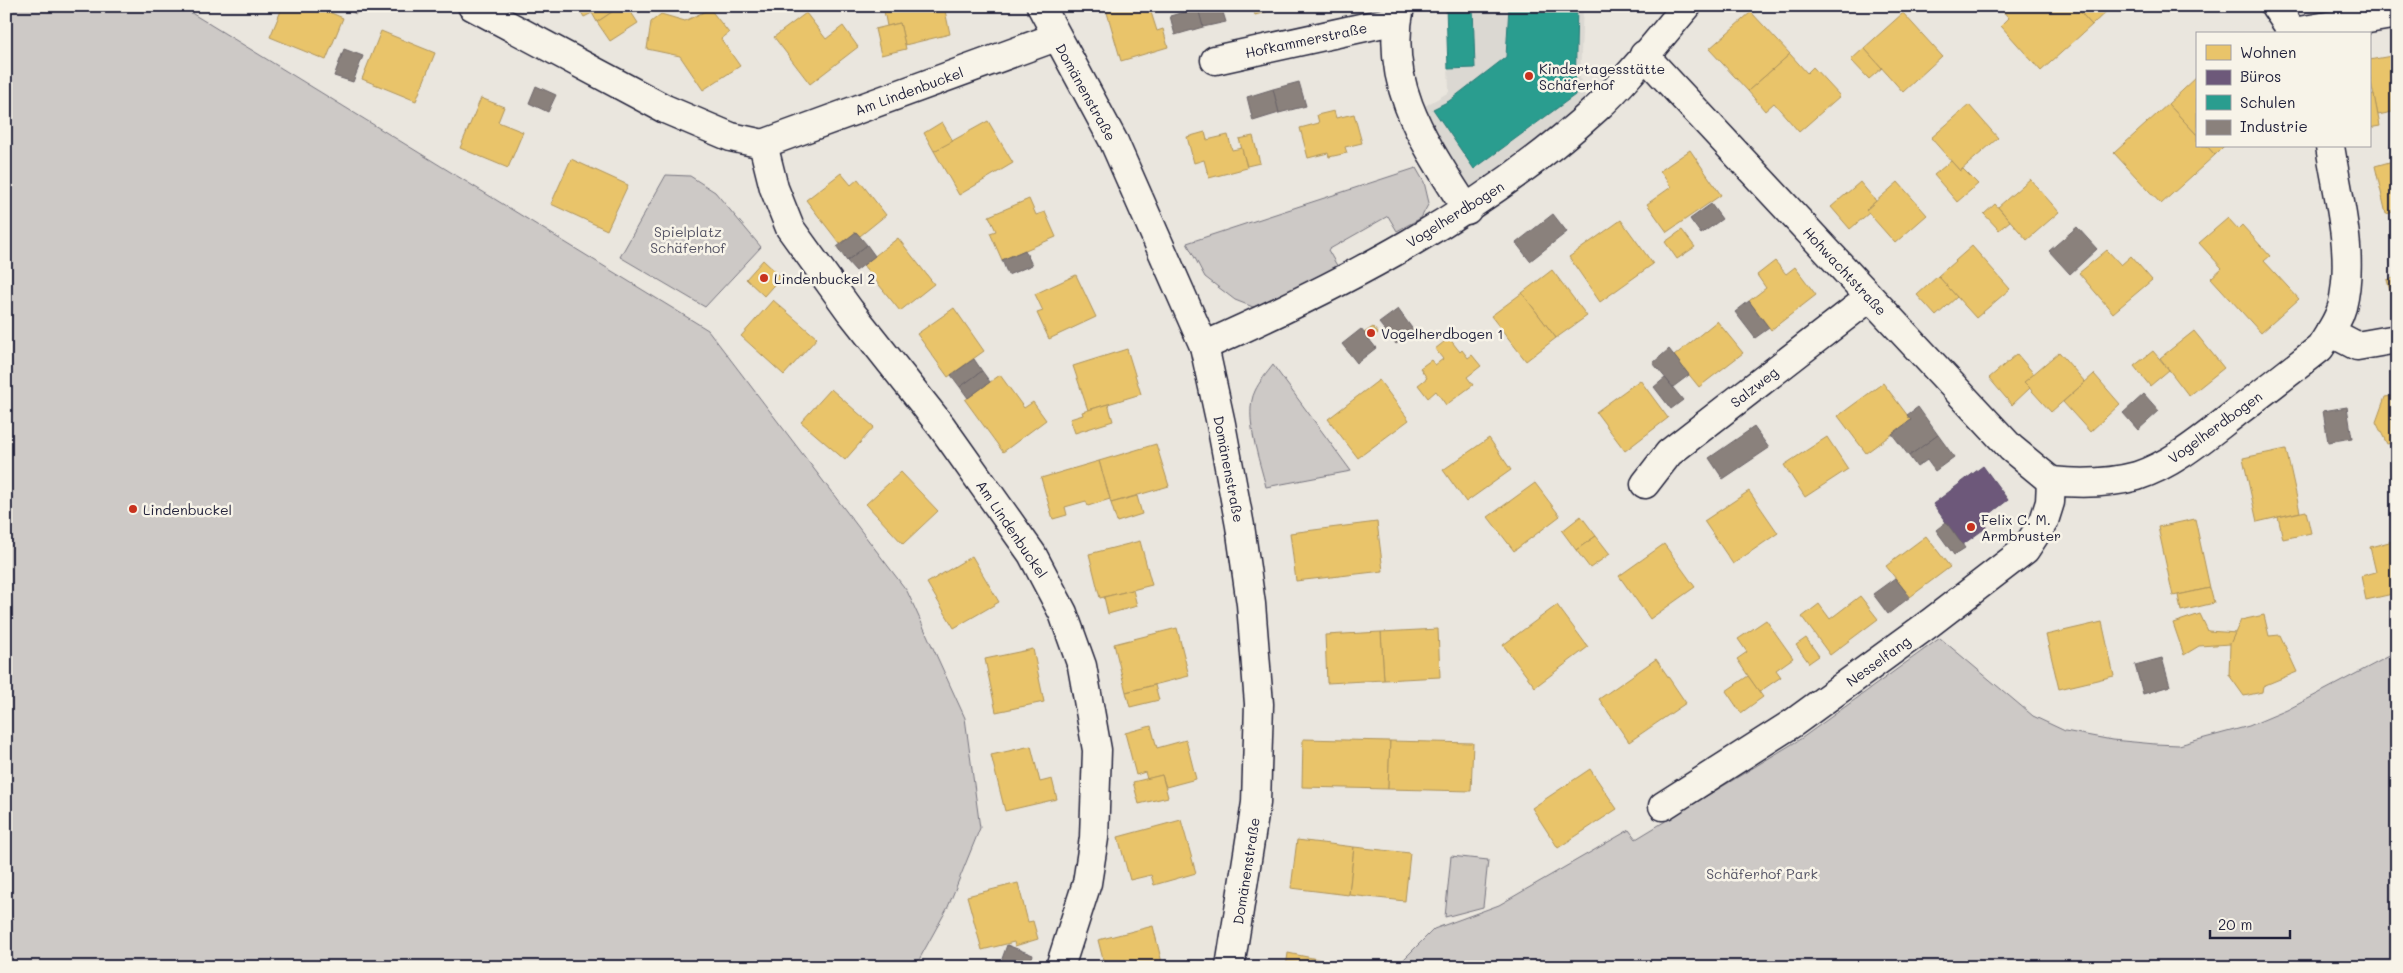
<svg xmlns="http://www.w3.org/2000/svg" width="2403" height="973" font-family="Mali,sans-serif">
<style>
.built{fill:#dbd8d2}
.green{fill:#cdc9c6;stroke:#787680}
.homes{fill:#e9c46a;stroke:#ad935c}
.offices{fill:#6d597a;stroke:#564867}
.schools{fill:#2a9d8f;stroke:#287876}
.industry{fill:#8a817c;stroke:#6b6468}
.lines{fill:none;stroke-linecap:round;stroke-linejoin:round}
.minor-casing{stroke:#22223b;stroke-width:31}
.minor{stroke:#f7f3e8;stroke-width:28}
.poi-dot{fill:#c8321e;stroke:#f7f3e8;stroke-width:2}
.labels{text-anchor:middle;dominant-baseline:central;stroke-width:5;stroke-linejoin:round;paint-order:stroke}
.street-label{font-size:14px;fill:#22223b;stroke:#f7f3e8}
.poi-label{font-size:14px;fill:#22223b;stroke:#f7f3e8;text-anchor:start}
.park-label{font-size:14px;fill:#555465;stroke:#f7f3e8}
</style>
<rect width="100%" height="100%" fill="#eae6de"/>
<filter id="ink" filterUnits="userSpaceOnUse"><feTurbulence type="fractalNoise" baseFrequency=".02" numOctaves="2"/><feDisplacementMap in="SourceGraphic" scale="10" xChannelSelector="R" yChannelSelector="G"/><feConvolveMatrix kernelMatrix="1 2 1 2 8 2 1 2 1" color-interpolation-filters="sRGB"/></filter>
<g filter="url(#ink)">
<!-- built -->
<polygon class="built" points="1446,6 1583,6 1580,78 1586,101 1464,200 1413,113 1449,92"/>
<!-- green -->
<g class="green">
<polygon points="6,6 180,6 708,330 907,591 965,718 980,828 948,907 915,967 6,967"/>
<polygon points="1416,168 1424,182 1429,203 1421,218 1397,231 1388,216 1328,250 1339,269 1269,307 1253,307 1235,300 1205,277 1187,243"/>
<polygon points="666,175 690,176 715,192 761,247 705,307 620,257"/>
<path d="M1273 365 1351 471 1266 487C1260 462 1243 415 1255 391 1259 382 1267 373 1273 365Z"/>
<polygon points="1940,638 2033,716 2065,731 2112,740 2155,744 2179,745 2249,726 2287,710 2397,652 2397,967 1396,967 1434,929 1499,905 1629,830 1636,839 1802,738"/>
<polygon points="1451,856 1488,860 1483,907 1445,917"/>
</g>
<!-- homes -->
<g class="homes">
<polygon points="283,6 315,6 343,18 326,60 270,37"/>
<polygon points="577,6 621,6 597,22 592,13 584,17"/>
<polygon points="621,6 627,6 638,23 610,41 597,22"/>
<polygon points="627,6 640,6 631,12"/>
<polygon points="883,6 944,6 950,34 905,45 900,23 887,26"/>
<polygon points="1115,6 1149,6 1157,31 1163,29 1168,47 1121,61 1106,9"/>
<polygon points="1252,6 1287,6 1255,15"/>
<polygon points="1998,6 2075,6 2092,25 2041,71 2001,26 2009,18"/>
<polygon points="2075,6 2112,6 2092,25"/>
<polygon points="710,9 729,33 721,39 740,66 703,90 680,56 647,49 651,22 661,14 685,21"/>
<polygon points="1751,12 1790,54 1748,91 1709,49"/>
<polygon points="806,13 826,39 843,26 858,47 810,84 774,37"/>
<polygon points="1903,13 1942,56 1903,92 1864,48"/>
<polygon points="900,23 906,49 881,55 875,29"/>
<polygon points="381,31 435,53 416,101 362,79"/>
<polygon points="1864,48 1882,68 1869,79 1851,60"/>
<polygon points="1790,54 1807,73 1813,67 1840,96 1799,132 1774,103 1765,111 1748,91"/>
<polygon points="2397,55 2397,111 2378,115 2369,73 2369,60"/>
<polygon points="2197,77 2197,135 2168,104"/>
<polygon points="2374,95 2380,126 2369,128 2369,96"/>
<polygon points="481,98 504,107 498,122 523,132 508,168 460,148"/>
<polygon points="2168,104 2197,135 2197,146 2207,146 2215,155 2161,204 2114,153"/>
<polygon points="1969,105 1998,138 1960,171 1931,138"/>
<polygon points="1334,111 1336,118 1354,114 1362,143 1345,147 1347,153 1329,157 1328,153 1308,158 1300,128 1319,123 1317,115"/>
<polygon points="988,121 1013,163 959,195 934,151"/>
<polygon points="942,122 953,141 934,151 924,133"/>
<polygon points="1205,132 1207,140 1228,135 1232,150 1242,148 1247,168 1209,178 1204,160 1194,163 1187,137"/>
<polygon points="1253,136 1260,163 1247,166 1239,139"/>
<polygon points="2207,146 2224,146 2215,155"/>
<polygon points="1690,150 1721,195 1667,232 1647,204 1671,187 1660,171"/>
<polygon points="571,159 628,185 607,230 551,204"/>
<polygon points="1951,161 1960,171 1963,169 1978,184 1957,202 1934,175"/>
<polygon points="2393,161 2397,175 2397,211 2386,214 2375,166"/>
<polygon points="841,173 851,185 858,179 886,215 860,236 856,232 840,244 806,200"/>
<polygon points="2030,179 2059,212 2027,240 1998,207"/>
<polygon points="1860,182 1876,201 1866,210 1869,213 1850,229 1831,207"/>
<polygon points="1898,182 1927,215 1895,243 1866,210"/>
<polygon points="1029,199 1036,215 1045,212 1056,237 1002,260 990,233 996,231 989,216"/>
<polygon points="1995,204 2010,221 1999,230 1984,214"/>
<polygon points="2228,218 2238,229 2242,225 2270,256 2264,261 2299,299 2261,333 2211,278 2222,268 2199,243"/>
<polygon points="1621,220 1653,264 1600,302 1569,257"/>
<polygon points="1682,230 1695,247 1677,259 1665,242"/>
<polygon points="898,238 934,284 900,311 863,265"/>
<polygon points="1972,246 2010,289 1976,318 1938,276"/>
<polygon points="2107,250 2121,265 2131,256 2152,280 2113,313 2079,273"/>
<polygon points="763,260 781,277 764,296 746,279"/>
<polygon points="1775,261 1786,274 1795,267 1816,295 1771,330 1749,301 1766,288 1757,275"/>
<polygon points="1552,270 1587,316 1556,338 1522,293"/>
<polygon points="1076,275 1096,317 1049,339 1037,313 1043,311 1035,294"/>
<polygon points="1938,276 1957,297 1936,316 1917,295"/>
<polygon points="2397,277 2397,308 2395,309 2387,280"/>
<polygon points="1522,293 1556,338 1526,361 1491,316"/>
<polygon points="773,300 817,338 784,375 741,336"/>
<polygon points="954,308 984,351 948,377 917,334"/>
<polygon points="1717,321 1743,353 1699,387 1674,356"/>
<polygon points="1373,327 1378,333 1370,340 1364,333"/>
<polygon points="2194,331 2224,368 2189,396 2160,358"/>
<polygon points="1449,338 1460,352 1462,350 1468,358 1472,355 1481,366 1467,377 1473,385 1446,405 1436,391 1428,398 1418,385 1427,378 1420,368 1431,360 1435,365 1443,359 1435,349"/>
<polygon points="1127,349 1141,394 1088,410 1073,366"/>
<polygon points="2153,351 2169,370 2150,386 2134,366"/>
<polygon points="2059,352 2085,382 2051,412 2024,382"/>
<polygon points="2017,354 2034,374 2024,382 2030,388 2012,405 1989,378"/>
<polygon points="2094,374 2120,404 2090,432 2063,402"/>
<polygon points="1000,375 1024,408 1033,402 1046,420 1003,452 965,400"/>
<polygon points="1379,380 1409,420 1358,458 1328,419"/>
<polygon points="1640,380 1668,418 1625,451 1596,412"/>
<polygon points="1883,383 1911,420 1866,453 1838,416"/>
<polygon points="831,389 874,427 845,460 801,422"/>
<polygon points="2397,395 2397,442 2387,444 2376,422 2385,397"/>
<polygon points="1108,404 1113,421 1075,433 1070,419 1083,415 1082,412"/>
<polygon points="1827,437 1848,469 1805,497 1784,465"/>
<polygon points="1489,438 1511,470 1466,502 1443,470"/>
<polygon points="1156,444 1169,486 1111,503 1099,461"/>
<polygon points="2286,449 2300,512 2257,522 2243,458"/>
<polygon points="1099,461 1110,499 1088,506 1086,501 1065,507 1067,515 1053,519 1041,478"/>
<polygon points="901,472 938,511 903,544 866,504"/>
<polygon points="1535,483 1560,516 1514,551 1488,517"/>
<polygon points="1749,491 1778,533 1733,564 1704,521"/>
<polygon points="1137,496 1142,514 1117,522 1111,503"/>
<polygon points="2306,511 2311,533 2283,539 2278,517"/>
<polygon points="1581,516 1596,536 1576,550 1562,531"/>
<polygon points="2195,519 2210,588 2173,596 2158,527"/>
<polygon points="1377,522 1383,571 1296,581 1290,533"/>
<polygon points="1596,536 1610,554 1590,568 1576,550"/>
<polygon points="1926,536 1950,567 1910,597 1886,566"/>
<polygon points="2397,540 2397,593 2366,600 2361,576 2376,572 2370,547"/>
<polygon points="1140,541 1152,585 1100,598 1089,554"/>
<polygon points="1664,544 1695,587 1650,619 1619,576"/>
<polygon points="972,556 999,602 954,628 927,583"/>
<polygon points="2210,588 2214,603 2181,611 2178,595"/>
<polygon points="1133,590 1137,606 1108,614 1104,597"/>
<polygon points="1860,596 1878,619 1830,655 1802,617 1819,604 1830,619"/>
<polygon points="1557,605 1588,647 1535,687 1503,645"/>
<polygon points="2200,614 2208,631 2237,633 2230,644 2199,646 2184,655 2173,623"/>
<polygon points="2264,615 2269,636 2280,635 2297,672 2263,686 2262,692 2244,696 2229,675 2230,644 2241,620"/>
<polygon points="1766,620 1793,658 1776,670 1781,677 1759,692 1737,659 1747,652 1738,639"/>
<polygon points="2102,622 2114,676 2059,689 2046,635"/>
<polygon points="1177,628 1189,676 1126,692 1114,644"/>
<polygon points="1438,629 1440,677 1384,680 1381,632"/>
<polygon points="1381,632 1384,680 1327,683 1325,635"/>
<polygon points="1806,638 1819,656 1809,663 1796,645"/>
<polygon points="1033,649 1044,702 996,712 985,659"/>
<polygon points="1656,659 1686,703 1629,742 1599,699"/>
<polygon points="1748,676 1763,697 1741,713 1726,691"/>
<polygon points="1155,685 1159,700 1130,707 1126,692"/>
<polygon points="1151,726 1157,748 1186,740 1196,779 1166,787 1162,775 1147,779 1145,772 1136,775 1125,733"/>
<polygon points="1303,739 1390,741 1388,789 1302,787"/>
<polygon points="1390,741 1473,743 1471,791 1388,789"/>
<polygon points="1031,746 1040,782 1052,779 1057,799 1005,811 991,755"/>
<polygon points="1590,769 1617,809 1558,848 1532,808"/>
<polygon points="1162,775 1168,797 1139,804 1133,782"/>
<polygon points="1181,820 1196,873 1154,885 1151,875 1130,880 1118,837"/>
<polygon points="1297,840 1354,847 1349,895 1291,888"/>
<polygon points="1354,847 1410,853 1405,901 1349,895"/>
<polygon points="1018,883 1028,922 1033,921 1038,939 1015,946 1014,942 982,950 967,896"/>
<polygon points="1153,926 1163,967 1105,967 1098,940"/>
<polygon points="1288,953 1322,960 1321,967 1286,967"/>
</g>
<!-- offices -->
<polygon class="offices" points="1983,466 2008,500 1982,520 1987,527 1962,545 1933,504"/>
<!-- schools -->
<g class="schools">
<polygon points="1446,6 1473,6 1475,68 1448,69"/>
<polygon points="1509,6 1577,6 1575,95 1474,169 1433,109 1449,101 1506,57"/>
</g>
<!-- industry -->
<g class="industry">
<polygon points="342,6 360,6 356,14"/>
<polygon points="1197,6 1221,6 1226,22 1203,27"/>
<polygon points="1198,8 1203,27 1175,35 1170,16"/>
<polygon points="344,49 363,56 353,82 334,76"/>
<polygon points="1299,82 1306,106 1279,113 1273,89"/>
<polygon points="536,86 556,95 548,112 529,103"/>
<polygon points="1273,89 1279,113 1253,121 1247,97"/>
<polygon points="1711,204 1722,219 1701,234 1690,219"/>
<polygon points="1553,214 1567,232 1530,261 1516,243"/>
<polygon points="2077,227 2097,249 2070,274 2049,251"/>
<polygon points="856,232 867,245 847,261 837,247"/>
<polygon points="867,245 875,256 856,271 847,261"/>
<polygon points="1025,250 1032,265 1008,275 1002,260"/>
<polygon points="1749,301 1769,328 1755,338 1735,312"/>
<polygon points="1398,309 1414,331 1396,344 1379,323"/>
<polygon points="1361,329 1376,348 1357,363 1342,344"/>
<polygon points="1669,349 1689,375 1673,387 1653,363"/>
<polygon points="974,359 982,371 960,387 951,375"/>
<polygon points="982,371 990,382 968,398 960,387"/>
<polygon points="1665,378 1683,400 1671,409 1654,387"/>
<polygon points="2144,394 2159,411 2138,430 2123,413"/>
<polygon points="1918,407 1938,435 1909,456 1892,434 1911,420 1907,415"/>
<polygon points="2347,407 2352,438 2328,442 2323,411"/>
<polygon points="1754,427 1769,448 1723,479 1709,458"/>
<polygon points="1938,435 1954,457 1935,471 1927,460 1917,467 1909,456"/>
<polygon points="1946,522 1965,548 1954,555 1936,530"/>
<polygon points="1895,578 1910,597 1888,614 1873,594"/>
<polygon points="2162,658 2170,686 2143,694 2135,665"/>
<polygon points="1007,945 1033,955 1028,967 999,967"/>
</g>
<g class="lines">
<defs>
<g id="minor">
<polyline points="472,6 665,109 731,137 763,144 774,188 790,228 850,311 942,427 1032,554 1063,613 1082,666 1097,750 1094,838 1087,883 1060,967"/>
<polyline points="1041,6 1114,142 1204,346 1221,424 1240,526 1251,604 1259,704 1256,803 1230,967"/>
<path d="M1400 6C1383 87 1427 146 1467 210"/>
<polyline points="2275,6 2294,34"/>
<polyline points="2293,32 2397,14"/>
<polyline points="1644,55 2011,448 2051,481"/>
<polyline points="1215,60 1397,20"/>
<polyline points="763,144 1056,37"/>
<polyline points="2330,332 2357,346 2397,339"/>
<path d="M1204 346C1344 284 1483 212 1597 108 1628 80 1659 38 1687 6"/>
<path d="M2051 481C2080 484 2108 484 2137 476 2174 464 2206 436 2236 413 2264 392 2292 370 2320 348 2328 335 2338 322 2342 307 2355 255 2338 198 2330 146"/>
<polyline points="1645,484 1669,453 1869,298"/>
<polyline points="1663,806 1793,723 1930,623 2025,550 2044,521 2050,502 2051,481"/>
</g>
</defs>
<!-- minor casing -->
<use href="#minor" class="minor-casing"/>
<!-- minor -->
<use href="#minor" class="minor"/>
</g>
</g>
<!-- markers -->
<g class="poi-dot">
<circle cx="1529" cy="76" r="5"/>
<circle cx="764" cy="278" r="5"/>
<circle cx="1371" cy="333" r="5"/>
<circle cx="133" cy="509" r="5"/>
<circle cx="1971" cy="527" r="5"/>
</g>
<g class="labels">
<!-- street labels -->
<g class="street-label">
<text transform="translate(1306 40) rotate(-12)">Hofkammerstraße</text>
<text transform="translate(909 91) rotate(-20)">Am Lindenbuckel</text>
<text transform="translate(1086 92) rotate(61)">Domänenstraße</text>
<text transform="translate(1455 214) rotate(-32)">Vogelherdbogen</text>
<text transform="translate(1845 271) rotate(47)">Hohwachtstraße</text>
<text transform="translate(1754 387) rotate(-38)">Salzweg</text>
<text transform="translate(2215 427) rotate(-36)">Vogelherdbogen</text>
<text transform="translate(1229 469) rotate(79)">Domänenstraße</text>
<text transform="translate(1012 529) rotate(56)">Am Lindenbuckel</text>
<text transform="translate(1878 661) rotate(-36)">Nesselfang</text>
<text transform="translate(1246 871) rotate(-81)">Domänenstraße</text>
</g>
<!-- poi labels -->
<g class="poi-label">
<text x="1539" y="68">Kindertagesstätte<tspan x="1539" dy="16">Schäferhof</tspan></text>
<text x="774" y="278">Lindenbuckel 2</text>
<text x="1381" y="333">Vogelherdbogen 1</text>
<text x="143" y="509">Lindenbuckel</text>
<text x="1981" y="519">Felix C. M.<tspan x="1981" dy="16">Armbruster</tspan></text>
</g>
<!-- park labels -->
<g class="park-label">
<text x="688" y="231">Spielplatz<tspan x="688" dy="16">Schäferhof</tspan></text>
<text x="1762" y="873">Schäferhof Park</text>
</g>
</g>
<!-- margin -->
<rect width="2403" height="973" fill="none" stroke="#f7f3e8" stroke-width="25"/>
<rect x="12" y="12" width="2378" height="948" fill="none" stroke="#22223b" stroke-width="2" filter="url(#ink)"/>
<!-- legend -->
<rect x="2196" y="32" width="175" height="115" fill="#f7f3e8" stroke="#a29fa3"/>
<rect x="2206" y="45" width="25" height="15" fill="#e9c46a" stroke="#a29fa3"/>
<text x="2240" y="58" font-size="15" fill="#22223b">Wohnen</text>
<rect x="2206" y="70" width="25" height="15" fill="#6d597a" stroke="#a29fa3"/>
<text x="2240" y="82" font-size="15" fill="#22223b">Büros</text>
<rect x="2206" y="95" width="25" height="15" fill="#2a9d8f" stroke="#a29fa3"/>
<text x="2240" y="108" font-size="15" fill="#22223b">Schulen</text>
<rect x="2206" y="120" width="25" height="15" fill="#8a817c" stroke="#a29fa3"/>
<text x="2240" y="132" font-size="15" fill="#22223b">Industrie</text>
<!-- scale -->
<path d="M2210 930v8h80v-8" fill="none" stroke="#22223b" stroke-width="2.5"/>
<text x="2218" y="930" font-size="15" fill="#22223b" stroke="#f7f3e8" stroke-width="4" paint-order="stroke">20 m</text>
</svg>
